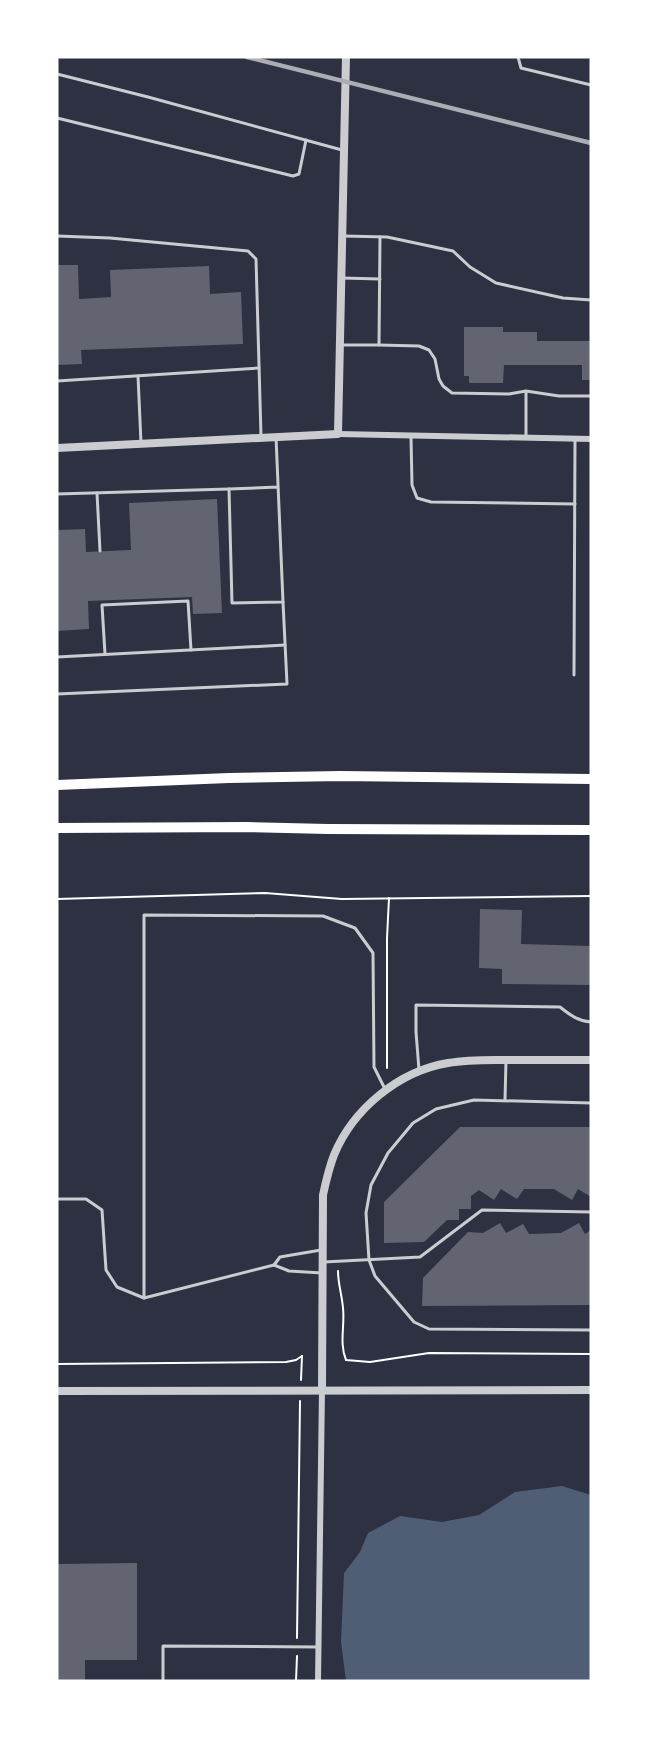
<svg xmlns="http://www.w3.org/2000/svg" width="648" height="1738" font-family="'Libre Baskerville',serif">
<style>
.water{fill:#4f5d75}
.building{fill:#626471}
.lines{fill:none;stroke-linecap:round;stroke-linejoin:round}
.path{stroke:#fff;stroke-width:2}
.service{stroke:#caccd0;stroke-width:3}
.minor{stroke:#caccd0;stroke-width:6}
.tertiary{stroke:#caccd0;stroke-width:8}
.motorway{stroke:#fff;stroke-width:10}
.rail{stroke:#abadb3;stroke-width:4.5}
</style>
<rect width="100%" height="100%" fill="#2d3142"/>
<!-- water -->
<polygon class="water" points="562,1486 591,1495 591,1681 346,1681 341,1642 344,1573 360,1552 368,1533 400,1516 442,1522 479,1515 515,1492"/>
<!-- building -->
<g class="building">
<polygon points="57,265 78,265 79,299 111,297 110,270 209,266 210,294 241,292 243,344 81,350 82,364 57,365"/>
<polygon points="464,327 503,327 503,332 537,332 537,341 591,341 591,380 582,380 582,365 504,365 503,383 469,383 469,376 464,376"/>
<polygon points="217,499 222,613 193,614 192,597 88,601 89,629 57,631 57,530 85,529 86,552 131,550 129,503"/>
<polygon points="480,909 522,910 521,944 591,946 591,985 502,984 502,969 479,968"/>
<polygon points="460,1127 591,1127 591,1197 578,1189 572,1200 554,1189 524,1189 517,1199 501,1189 494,1200 479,1190 471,1196 471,1209 459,1209 459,1220 447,1220 424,1242 384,1243 384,1202"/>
<polygon points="500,1223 506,1233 523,1224 529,1234 561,1233 579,1223 585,1234 591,1230 591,1305 422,1306 423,1278 468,1232 483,1233"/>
<polygon points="137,1563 137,1660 85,1660 85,1681 57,1681 57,1564"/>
</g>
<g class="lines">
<!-- path -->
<g class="path">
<polyline points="57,899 265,893 342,899 591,896"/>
<polyline points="387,1068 387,938 389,898"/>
<path d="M338 1271C338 1284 342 1295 343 1308 345 1326 339 1343 346 1360L370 1362 429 1353 591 1354"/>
<polyline points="57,1364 286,1362 296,1360 302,1356"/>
<polyline points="301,1380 302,1356"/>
<polyline points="297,1638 300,1401"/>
<polyline points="296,1681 297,1656"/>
</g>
<!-- service -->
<g class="service">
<polyline points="518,57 521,68 591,85"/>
<polyline points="57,74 148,97 342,150"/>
<polyline points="57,118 293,176 299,174 306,140"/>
<polyline points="57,236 110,238 248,251 256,259 261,436"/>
<polyline points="344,236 387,237 453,251 470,267 496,283 563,298 591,300"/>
<polyline points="342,278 380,279"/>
<polyline points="341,345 379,345 380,237"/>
<polyline points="379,345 419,346 429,350 435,359 439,379 443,386 452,393 509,394 526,391 559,396 591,396"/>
<polyline points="138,376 141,443"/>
<polyline points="57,381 259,368"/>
<polyline points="526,436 526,392"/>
<polyline points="276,437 283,602 232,603 229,489 278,487"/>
<polyline points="411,437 412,485 417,498 431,502 575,504"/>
<polyline points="97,493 100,551"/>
<polyline points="57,494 229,489"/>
<polyline points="105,654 102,605 188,601 191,650"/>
<polyline points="57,657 285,645"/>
<polyline points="574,675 575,439"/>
<polyline points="57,694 287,684 283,602"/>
<path d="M419 1070 416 1032V1005L560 1007C570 1015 578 1021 591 1022"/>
<polyline points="505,1100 506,1060"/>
<polyline points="591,1103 474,1100 436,1109 413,1123 388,1153 371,1185 366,1213 369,1260 375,1276 414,1322 429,1329 591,1330"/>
<polyline points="57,1199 86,1199 102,1210 106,1270 117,1287 144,1298"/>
<polyline points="324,1262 420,1257 482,1210 591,1212"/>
<polyline points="274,1265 280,1257 321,1250"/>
<polyline points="322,1273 289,1271 274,1265 144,1298 144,915 323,916 355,928 373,953 374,1067 385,1089"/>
<polyline points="163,1681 163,1646 318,1647"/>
</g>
<!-- minor -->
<g class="minor">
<polyline points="338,434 591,439"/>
<polyline points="318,1681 322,1390"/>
</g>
<!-- tertiary -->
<g class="tertiary">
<polyline points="57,448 338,434 346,57"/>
<path d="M322 1390 323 1195C326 1181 329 1168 334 1155 353 1109 399 1071 448 1063 470 1059 491 1060 513 1060 539 1060 565 1060 591 1060"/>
<polyline points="57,1391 591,1390"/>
</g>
<!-- motorway -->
<g class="motorway">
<polyline points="57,785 229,778 340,776 591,779"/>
<polyline points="57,828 247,827 328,829 591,830"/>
</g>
<!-- rail -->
<polyline class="rail" points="247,57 591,143"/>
</g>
<!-- border -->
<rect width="648" height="1738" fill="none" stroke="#ffffff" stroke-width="117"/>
</svg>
